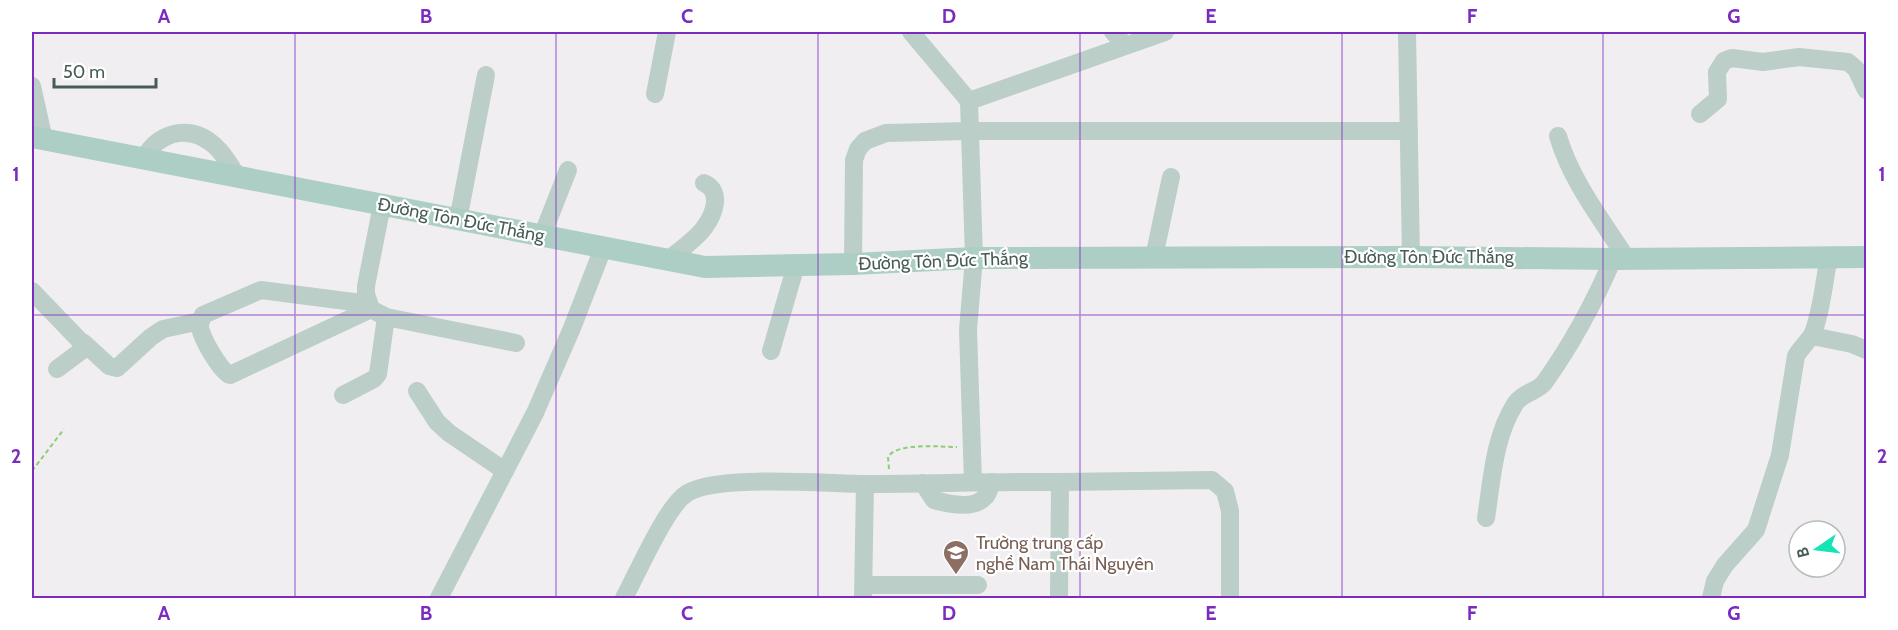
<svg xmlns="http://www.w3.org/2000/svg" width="1898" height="630" font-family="Cabin,sans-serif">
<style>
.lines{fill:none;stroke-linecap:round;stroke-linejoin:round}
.path{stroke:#8dce73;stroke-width:2;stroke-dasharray:4.5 3;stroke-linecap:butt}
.minor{stroke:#bccec8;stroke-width:18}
.major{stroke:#adcec4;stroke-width:22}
.grid{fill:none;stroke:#7b2cbf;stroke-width:1.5;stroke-opacity:0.55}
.labels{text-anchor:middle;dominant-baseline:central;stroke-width:4.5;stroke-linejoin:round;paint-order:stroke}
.street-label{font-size:18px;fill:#465c55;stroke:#fff}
.education-label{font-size:18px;fill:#785e54;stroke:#fff;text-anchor:start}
.neatline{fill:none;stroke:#7b2cbf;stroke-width:2}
.grid-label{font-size:20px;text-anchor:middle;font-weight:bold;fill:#7b2cbf}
</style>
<rect width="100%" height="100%" fill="#f1eef1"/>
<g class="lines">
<!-- path -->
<g class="path">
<path d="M889 469 888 457C897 442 941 447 957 447"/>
<polyline points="32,471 64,429"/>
</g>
<!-- minor -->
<g class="minor">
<polyline points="911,32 969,101 974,258 968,330 973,482"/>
<polyline points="1113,32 1125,45"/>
<polyline points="1407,32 1411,257"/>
<polyline points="32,86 44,140"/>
<polyline points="655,94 667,32"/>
<polyline points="969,101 1165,32"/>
<polyline points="1700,114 1718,99 1717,72 1724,61 1732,58 1763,62 1799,57 1848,62 1856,69 1866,90"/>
<path d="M1558 136C1571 181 1602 220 1627 259"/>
<path d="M143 159C161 129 194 123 219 150 226 158 232 168 238 177"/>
<polyline points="382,205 366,286 366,294 371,309 386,317 516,343"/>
<polyline points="458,220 486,75"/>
<polyline points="542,236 568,170"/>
<polyline points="1154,257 1171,177"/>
<path d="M668 260C679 251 696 239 704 228 714 215 723 191 704 183"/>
<polyline points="853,264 854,160 858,149 865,141 886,133 969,131 1409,131"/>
<polyline points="32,291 85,346 85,348 57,369"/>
<path d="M369 304 261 290 203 315C203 317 200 322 200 325 199 335 221 372 230 375L371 309"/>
<polyline points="1812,336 1852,344 1866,350"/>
<polyline points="84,343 109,366 117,368 151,337 163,329 201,321"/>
<polyline points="771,351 796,265"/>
<polyline points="417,391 437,422 449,433 505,471"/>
<polyline points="343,395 374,379 378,374 386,317"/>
<polyline points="1060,482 1212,480 1225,491 1230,511 1230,598"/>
<path d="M923 483 934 500C948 504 975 510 986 496 989 492 990 487 992 482"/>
<path d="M1486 518C1492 480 1494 437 1515 404 1523 392 1537 392 1544 383 1572 344 1594 303 1613 259"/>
<polyline points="864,585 978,585"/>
<polyline points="439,598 535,413 572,328 603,248"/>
<path d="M624 598C637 574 666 507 686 494 714 474 828 484 866 484 922 484 978 482 1035 482H1060L1059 598"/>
<polyline points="863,598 865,484"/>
<path d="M1711 598 1715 581 1725 565 1756 530 1780 455 1796 356C1801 347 1809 341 1813 333 1822 310 1824 281 1829 257"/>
</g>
<!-- major -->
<polyline class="major" points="32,137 705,267 853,264 974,258 1411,257 1613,259 1866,257"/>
</g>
<!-- grid -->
<path class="grid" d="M295 32V598M556 32V598M818 32V598M1080 32V598M1342 32V598M1603 32V598M32 315H1866"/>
<!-- icons -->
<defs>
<symbol id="university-pin" viewBox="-11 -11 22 30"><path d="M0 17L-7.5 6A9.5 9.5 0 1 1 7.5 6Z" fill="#8d6e63" stroke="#fff"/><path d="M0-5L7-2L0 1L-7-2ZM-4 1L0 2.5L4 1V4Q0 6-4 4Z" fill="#fff"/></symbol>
</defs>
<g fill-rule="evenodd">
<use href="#university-pin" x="941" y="538" width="30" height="40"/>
</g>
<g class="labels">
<!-- street labels -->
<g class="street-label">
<text transform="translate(461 220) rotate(11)">Đường Tôn Đức Thắng</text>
<text x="1429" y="257">Đường Tôn Đức Thắng</text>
<text transform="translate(943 261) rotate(-2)">Đường Tôn Đức Thắng</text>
</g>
<!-- education labels -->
<g class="education-label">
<text x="976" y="543">Trường trung cấp<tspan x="976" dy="21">nghề Nam Thái Nguyên</tspan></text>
</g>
</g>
<!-- border -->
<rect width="1898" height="630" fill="none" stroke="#ffffff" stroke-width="66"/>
<!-- north arrow -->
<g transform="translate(1817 549) rotate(256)"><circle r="28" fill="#ffffff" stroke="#b5bebb" stroke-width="1.5"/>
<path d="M0-4.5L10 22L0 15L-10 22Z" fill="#15e4b4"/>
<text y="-9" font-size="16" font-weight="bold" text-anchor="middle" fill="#465c55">B</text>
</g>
<!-- scale -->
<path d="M54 78v9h102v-9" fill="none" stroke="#465c55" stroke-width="3"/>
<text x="63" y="78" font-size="18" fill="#465c55" stroke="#ffffff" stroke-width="4.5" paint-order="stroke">50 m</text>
<rect x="33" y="33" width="1832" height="564" class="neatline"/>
<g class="grid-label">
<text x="164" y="23">A</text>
<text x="426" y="23">B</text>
<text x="687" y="23">C</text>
<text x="949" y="23">D</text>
<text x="1211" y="23">E</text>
<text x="1472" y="23">F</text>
<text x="1734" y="23">G</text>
<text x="16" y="181">1</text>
<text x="1882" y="181">1</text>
<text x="16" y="463">2</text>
<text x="1882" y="463">2</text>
<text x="164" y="620">A</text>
<text x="426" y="620">B</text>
<text x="687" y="620">C</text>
<text x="949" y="620">D</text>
<text x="1211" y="620">E</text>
<text x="1472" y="620">F</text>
<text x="1734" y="620">G</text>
</g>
</svg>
